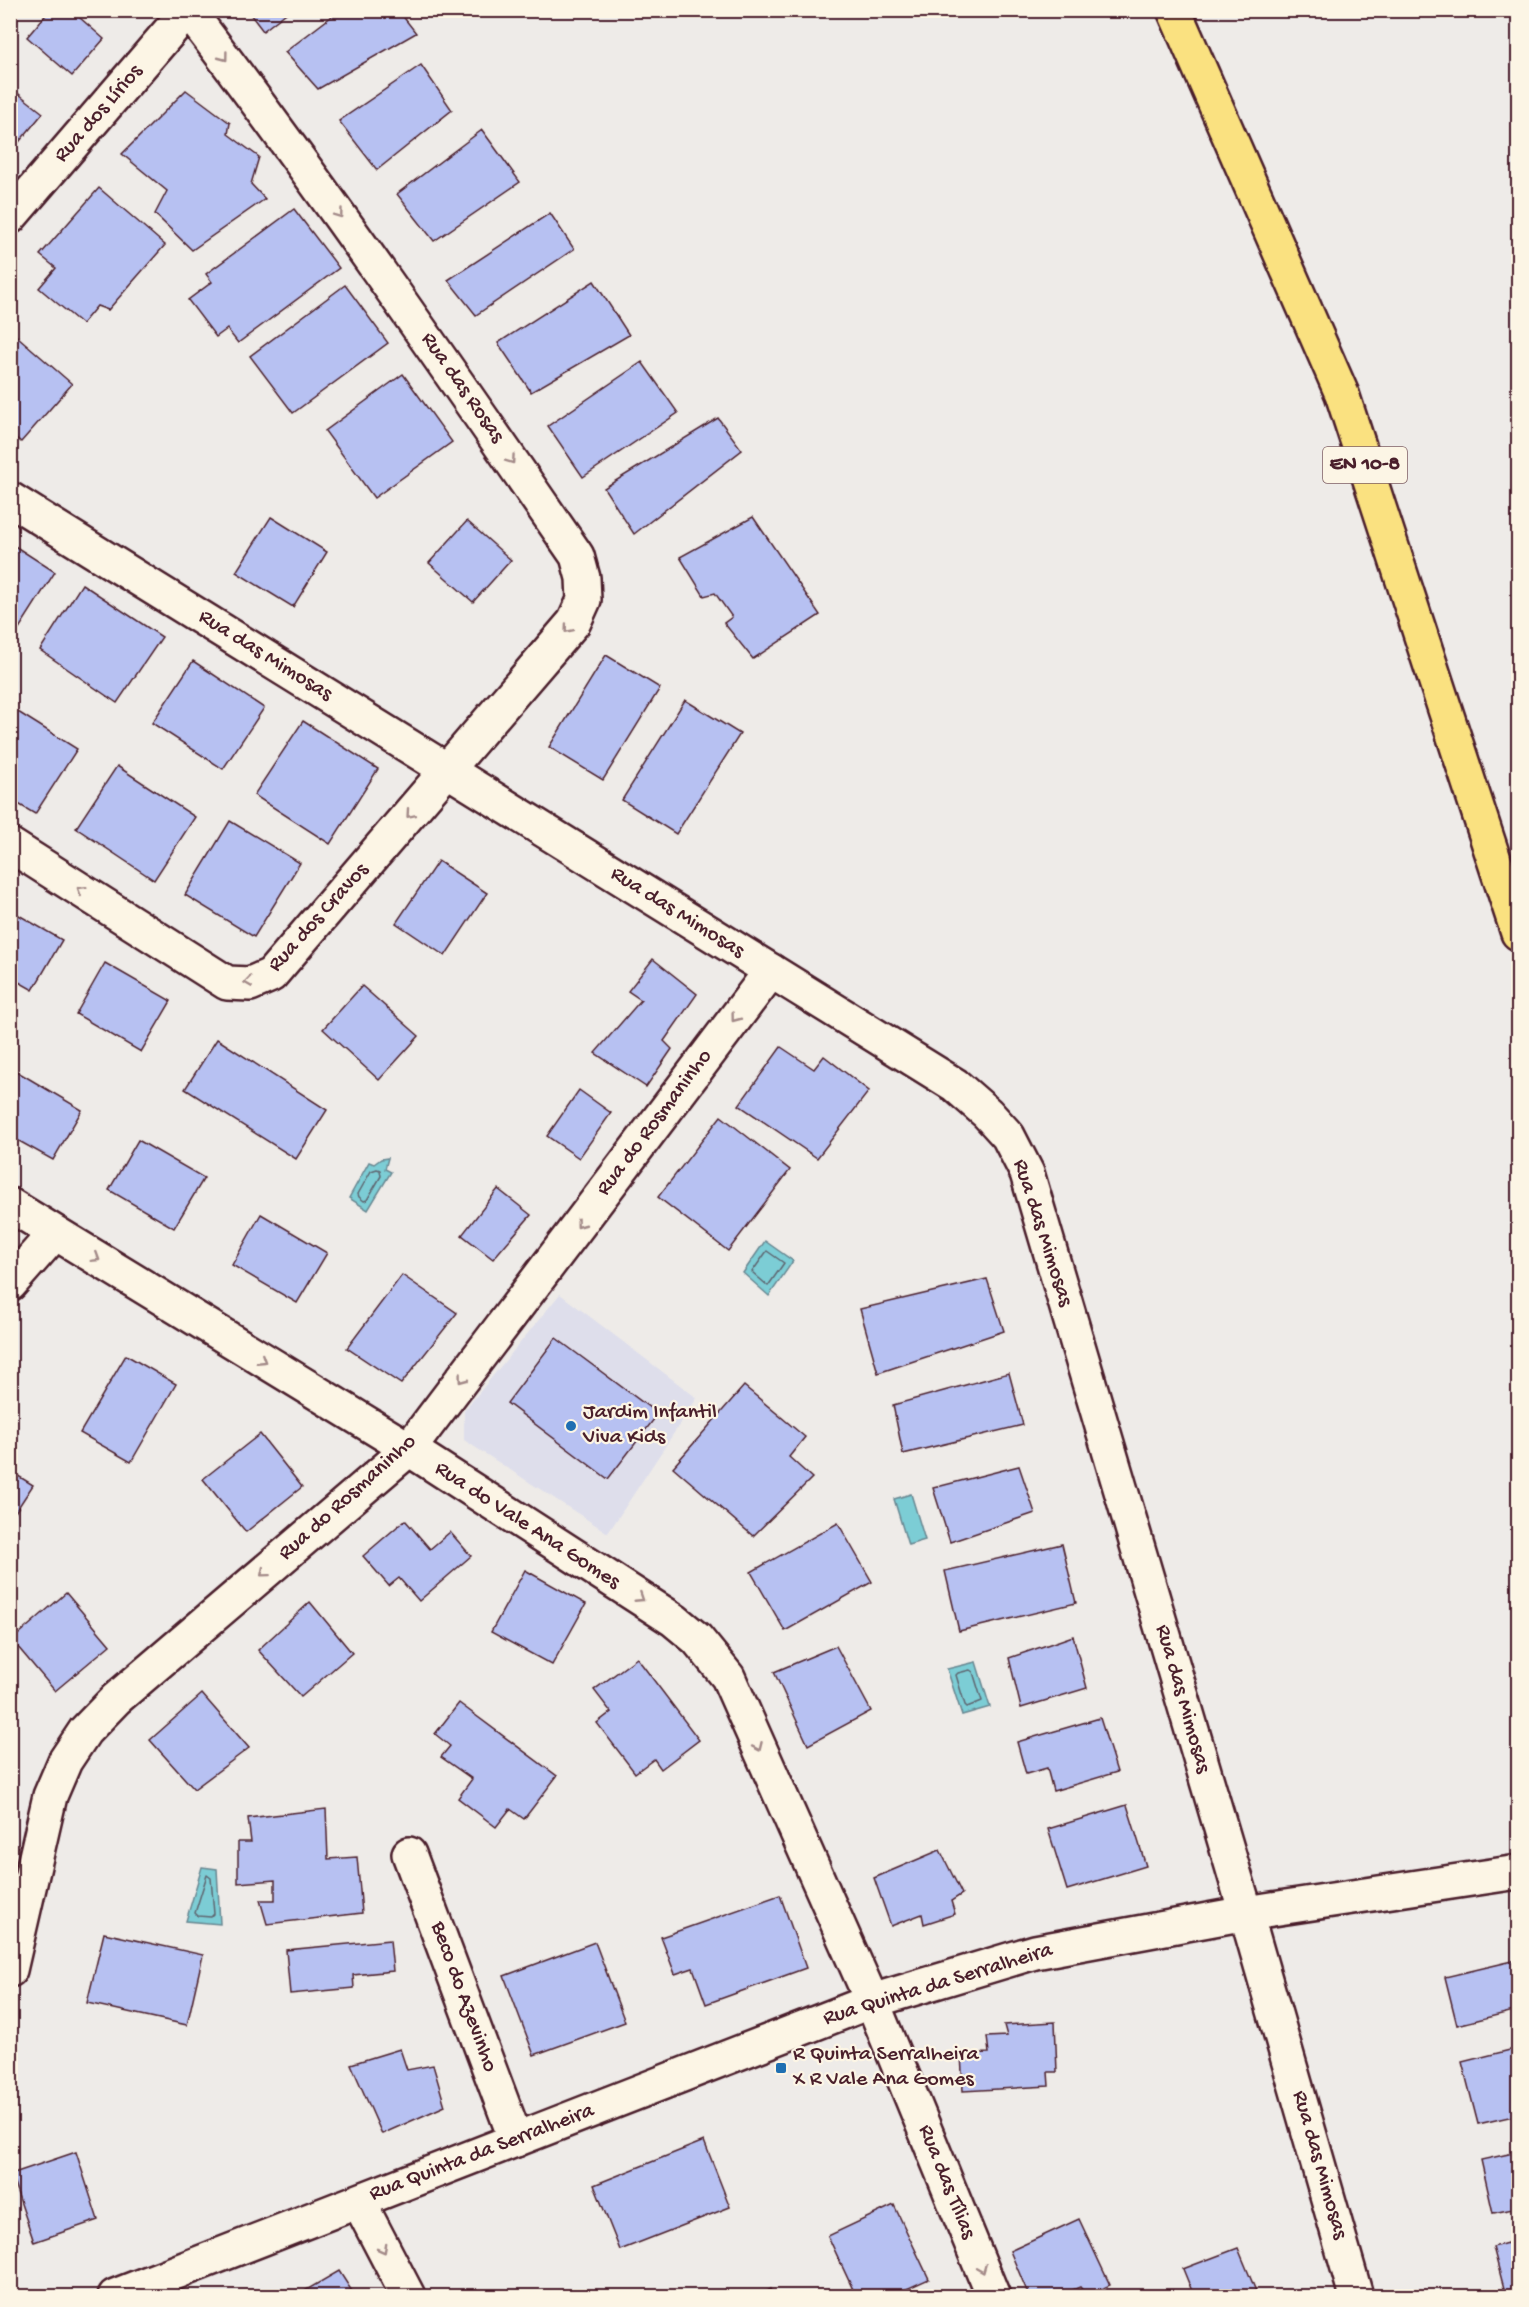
<svg xmlns="http://www.w3.org/2000/svg" width="1529" height="2307" font-family="'Gochi Hand',sans-serif">
<style>
.built{fill:#dedeeb}
.water{fill:#7ccdd5;stroke:#688791;stroke-width:1.5}
.lines{fill:none;stroke-linecap:round;stroke-linejoin:round}
.shore{stroke:#5e656f;stroke-width:1.5}
.building{fill:#b7c1f2;stroke:#4a1f2b;stroke-width:1.5}
.minor-casing{stroke:#4a1f2b;stroke-width:38}
.highway-casing{stroke:#4a1f2b;stroke-width:38}
.minor{stroke:#fcf5e5;stroke-width:33}
.highway{stroke:#fae180;stroke-width:33}
.oneway{stroke:#a38a88}
.poi-dot{fill:#1f6fb2;stroke:#fcf5e5;stroke-width:2}
.labels{text-anchor:middle;dominant-baseline:central;stroke-width:4.5;stroke-linejoin:round;paint-order:stroke}
.shield{fill:#fcf5e5;stroke:#7f5f63;stroke-width:1.5}
.shield-label{font-size:21px;font-weight:bold;fill:#4a1f2b}
.street-label{font-size:22px;fill:#4a1f2b;stroke:#fcf5e5}
.poi-label{font-size:22px;fill:#4a1f2b;stroke:#fcf5e5;text-anchor:start}
</style>
<rect width="100%" height="100%" fill="#eeebe8"/>
<filter id="ink" filterUnits="userSpaceOnUse"><feTurbulence type="fractalNoise" baseFrequency=".0167" numOctaves="2"/><feDisplacementMap in="SourceGraphic" scale="12" xChannelSelector="R" yChannelSelector="G"/><feConvolveMatrix kernelMatrix="1 2 1 2 8 2 1 2 1" color-interpolation-filters="sRGB"/></filter>
<g filter="url(#ink)">
<!-- built -->
<polygon class="built" points="560,1294 697,1398 608,1533 464,1440 464,1411"/>
<!-- water -->
<g class="water">
<polygon points="388,1158 385,1169 391,1172 368,1210 349,1198 369,1162 374,1164 381,1159"/>
<polygon points="765,1241 793,1261 769,1296 743,1273"/>
<polygon points="911,1494 925,1540 908,1545 894,1499"/>
<polygon points="976,1662 990,1707 962,1715 947,1669"/>
<polygon points="202,1867 217,1869 220,1924 186,1921"/>
</g>
<g class="lines">
<!-- shore -->
<g class="shore">
<polygon points="377,1169 380,1170 381,1176 367,1200 364,1201 359,1197 358,1194 371,1171"/>
<polygon points="767,1251 784,1263 768,1286 752,1272"/>
<polygon points="970,1670 973,1672 982,1701 967,1707 965,1705 956,1675 958,1673"/>
<polygon points="207,1875 211,1878 214,1914 211,1917 198,1916 195,1913"/>
</g>
</g>
<!-- building -->
<g class="building">
<polygon points="50,10 71,10 104,39 72,76 27,37"/>
<polygon points="247,10 290,10 263,31"/>
<polygon points="340,10 398,10 416,33 318,89 285,52"/>
<polygon points="421,65 452,110 377,170 339,121"/>
<polygon points="10,87 43,113 10,153"/>
<polygon points="186,90 230,123 228,134 259,157 251,184 265,199 192,250 155,214 167,191 122,154"/>
<polygon points="482,130 520,182 434,241 397,194"/>
<polygon points="99,188 165,245 108,310 97,306 82,324 39,288 56,268 40,255"/>
<polygon points="294,209 339,268 238,343 227,329 216,337 188,300 212,282 206,274"/>
<polygon points="550,213 574,249 476,315 448,280"/>
<polygon points="594,281 629,335 531,392 498,343"/>
<polygon points="345,285 388,343 293,413 250,356"/>
<polygon points="10,330 72,384 21,442 10,433"/>
<polygon points="642,362 678,413 583,477 548,426"/>
<polygon points="403,374 452,442 374,498 325,431"/>
<polygon points="718,418 742,450 634,534 604,488"/>
<polygon points="271,517 327,552 293,607 236,572"/>
<polygon points="753,517 820,615 753,659 724,623 732,617 715,593 704,596 680,557"/>
<polygon points="467,521 511,560 473,602 429,563"/>
<polygon points="10,543 55,572 13,638 10,636"/>
<polygon points="82,584 162,637 117,703 40,650"/>
<polygon points="606,655 660,688 603,780 549,747"/>
<polygon points="193,661 264,708 223,769 152,723"/>
<polygon points="685,700 740,734 676,834 622,800"/>
<polygon points="10,707 77,749 35,814 10,799"/>
<polygon points="303,721 378,769 330,844 254,795"/>
<polygon points="117,766 195,817 154,880 76,828"/>
<polygon points="230,821 300,863 254,937 185,895"/>
<polygon points="438,861 487,893 445,956 396,923"/>
<polygon points="10,910 62,940 33,990 10,977"/>
<polygon points="653,959 697,994 664,1041 672,1049 646,1087 595,1053 641,1000 628,991"/>
<polygon points="105,963 171,1001 141,1052 76,1014"/>
<polygon points="362,986 419,1036 379,1080 323,1029"/>
<polygon points="217,1039 327,1110 296,1159 185,1089"/>
<polygon points="781,1047 814,1069 824,1056 869,1091 817,1158 739,1105"/>
<polygon points="16,1071 82,1110 53,1160 10,1136 10,1082"/>
<polygon points="579,1090 611,1113 579,1158 547,1136"/>
<polygon points="721,1116 790,1170 728,1251 658,1197"/>
<polygon points="138,1140 204,1178 174,1228 109,1190"/>
<polygon points="498,1189 531,1215 493,1259 462,1235"/>
<polygon points="261,1214 327,1253 297,1303 232,1265"/>
<polygon points="402,1275 457,1313 401,1384 347,1348"/>
<polygon points="987,1279 1004,1331 878,1373 860,1309"/>
<polygon points="556,1338 658,1414 608,1479 507,1403"/>
<polygon points="126,1355 176,1384 131,1462 80,1433"/>
<polygon points="1009,1373 1023,1425 903,1454 893,1405"/>
<polygon points="744,1386 805,1437 789,1457 812,1478 753,1536 673,1467"/>
<polygon points="260,1434 302,1487 246,1532 203,1479"/>
<polygon points="1019,1466 1035,1513 950,1542 933,1488"/>
<polygon points="10,1471 33,1485 10,1520"/>
<polygon points="405,1520 430,1549 450,1532 471,1556 419,1601 399,1578 389,1586 363,1556"/>
<polygon points="838,1523 872,1582 785,1631 751,1572"/>
<polygon points="1062,1544 1076,1603 959,1631 945,1571"/>
<polygon points="525,1570 586,1604 552,1665 491,1632"/>
<polygon points="66,1593 110,1645 55,1691 12,1640"/>
<polygon points="310,1602 352,1653 301,1697 258,1650"/>
<polygon points="1073,1636 1087,1688 1021,1708 1009,1658"/>
<polygon points="836,1646 871,1711 808,1745 774,1672"/>
<polygon points="637,1658 699,1740 661,1769 654,1759 635,1773 597,1723 611,1712 594,1690"/>
<polygon points="202,1694 249,1748 194,1789 150,1740"/>
<polygon points="459,1703 557,1776 524,1819 510,1809 496,1827 458,1798 472,1779 441,1757 450,1746 435,1734"/>
<polygon points="1100,1718 1117,1772 1053,1791 1047,1768 1026,1774 1017,1742"/>
<polygon points="1127,1805 1146,1866 1067,1890 1048,1829"/>
<polygon points="326,1809 328,1859 357,1857 362,1913 267,1924 260,1900 275,1900 275,1880 238,1883 238,1842 251,1842 248,1818"/>
<polygon points="940,1850 962,1894 951,1901 955,1914 924,1924 922,1914 891,1926 874,1878"/>
<polygon points="780,1895 806,1968 706,2004 693,1968 675,1974 661,1937"/>
<polygon points="104,1933 203,1955 187,2025 87,2003"/>
<polygon points="390,1940 393,1971 353,1975 354,1988 290,1994 286,1950"/>
<polygon points="595,1942 625,2022 534,2055 504,1976"/>
<polygon points="1517,1960 1518,2010 1457,2025 1445,1977"/>
<polygon points="1055,2022 1057,2072 1048,2072 1049,2086 963,2091 961,2054 989,2053 987,2037 1007,2036 1004,2025"/>
<polygon points="1518,2048 1518,2115 1478,2124 1462,2062"/>
<polygon points="400,2049 407,2070 433,2065 445,2106 382,2134 351,2064"/>
<polygon points="704,2141 730,2207 620,2250 594,2185"/>
<polygon points="76,2152 98,2220 34,2242 11,2174"/>
<polygon points="1518,2152 1518,2208 1493,2213 1481,2160"/>
<polygon points="894,2205 929,2279 891,2296 856,2296 828,2236"/>
<polygon points="1079,2219 1110,2285 1087,2296 1080,2287 1073,2290 1076,2296 1029,2296 1010,2251"/>
<polygon points="1518,2240 1518,2296 1506,2296 1493,2247"/>
<polygon points="1238,2248 1258,2296 1194,2296 1183,2269"/>
<polygon points="339,2271 355,2296 296,2296"/>
<polygon points="771,2289 775,2296 757,2296"/>
</g>
<g class="lines">
<defs>
<g id="minor">
<polyline points="10,217 188,10"/>
<polyline points="10,499 955,1085 987,1113 1008,1136 1027,1173 1246,1913 1356,2296"/>
<path d="M10 845 227 983 250 984 271 975 574 622 584 600 583 578 577 556C450 372 324 189 188 10"/>
<polyline points="10,1205 409,1449 674,1620 697,1639 728,1677 872,2001 993,2296"/>
<polyline points="10,1284 55,1233"/>
<polyline points="409,1854 516,2140"/>
<polyline points="10,1970 50,1796 65,1761 85,1731 116,1699 409,1449 771,971"/>
<polyline points="359,2202 408,2296"/>
<polyline points="115,2296 872,2001 1035,1952 1246,1913 1518,1872"/>
</g>
<polyline id="highway" points="1174,10 1342,394 1518,933"/>
</defs>
<!-- minor casing -->
<use href="#minor" class="minor-casing"/>
<!-- highway casing -->
<use href="#highway" class="highway-casing"/>
<!-- minor -->
<use href="#minor" class="minor"/>
<!-- highway -->
<use href="#highway" class="highway"/>
</g>
<!-- one-way arrows -->
<defs><path id="oneway-chevron" d="M-2-3.5L2.5 0L-2 3.5" fill="none" stroke-width="1.6" stroke-linecap="round" stroke-linejoin="round" transform="scale(1.5)"/></defs>
<g class="oneway">
<use href="#oneway-chevron" transform="translate(224 57) rotate(53)"/>
<use href="#oneway-chevron" transform="translate(339 214) rotate(54)"/>
<use href="#oneway-chevron" transform="translate(511 460) rotate(55)"/>
<use href="#oneway-chevron" transform="translate(568 629) rotate(130)"/>
<use href="#oneway-chevron" transform="translate(410 814) rotate(131)"/>
<use href="#oneway-chevron" transform="translate(81 890) rotate(-148)"/>
<use href="#oneway-chevron" transform="translate(248 982) rotate(172)"/>
<use href="#oneway-chevron" transform="translate(735 1018) rotate(127)"/>
<use href="#oneway-chevron" transform="translate(580 1224) rotate(127)"/>
<use href="#oneway-chevron" transform="translate(96 1258) rotate(32)"/>
<use href="#oneway-chevron" transform="translate(262 1360) rotate(32)"/>
<use href="#oneway-chevron" transform="translate(462 1379) rotate(127)"/>
<use href="#oneway-chevron" transform="translate(264 1573) rotate(140)"/>
<use href="#oneway-chevron" transform="translate(640 1598) rotate(33)"/>
<use href="#oneway-chevron" transform="translate(758 1747) rotate(66)"/>
<use href="#oneway-chevron" transform="translate(383 2249) rotate(62)"/>
<use href="#oneway-chevron" transform="translate(982 2269) rotate(68)"/>
</g>
</g>
<!-- markers -->
<g class="poi-dot">
<circle cx="571" cy="1426" r="6"/>
<rect x="775" y="2062" width="12" height="12" rx="3"/>
</g>
<g class="labels">
<!-- shield labels -->
<rect class="shield" x="1323" y="447" width="84" height="36" rx="4.5"/>
<g class="shield-label">
<text x="1365" y="465">EN 10-8</text>
</g>
<!-- street labels -->
<g class="street-label">
<text transform="translate(99 114) rotate(-49)">Rua dos Lírios</text>
<text transform="translate(462 388) rotate(55)">Rua das Rosas</text>
<text transform="translate(265 656) rotate(32)">Rua das Mimosas</text>
<text transform="translate(677 913) rotate(32)">Rua das Mimosas</text>
<text transform="translate(319 918) rotate(-48)">Rua dos Cravos</text>
<text transform="translate(655 1123) rotate(-53)">Rua do Rosmaninho</text>
<text transform="translate(1042 1233) rotate(72)">Rua das Mimosas</text>
<text transform="translate(348 1498) rotate(-42)">Rua do Rosmaninho</text>
<text transform="translate(527 1526) rotate(33)">Rua do Vale Ana Gomes</text>
<text transform="translate(1182 1699) rotate(74)">Rua das Mimosas</text>
<text transform="translate(938 1985) rotate(-17)">Rua Quinta da Serralheira</text>
<text transform="translate(463 1997) rotate(70)">Beco do Azevinho</text>
<text transform="translate(482 2153) rotate(-21)">Rua Quinta da Serralheira</text>
<text transform="translate(1319 2165) rotate(74)">Rua das Mimosas</text>
<text transform="translate(946 2182) rotate(68)">Rua das Tílias</text>
</g>
<!-- poi labels -->
<g class="poi-label">
<text x="583" y="1413">Jardim Infantil<tspan x="583" dy="25">Viva Kids</tspan></text>
<text x="793" y="2055">R Quinta Serralheira<tspan x="793" dy="25">X R Vale Ana Gomes</tspan></text>
</g>
</g>
<!-- margin -->
<rect width="1529" height="2307" fill="none" stroke="#fcf5e5" stroke-width="36"/>
<rect x="18" y="18" width="1493" height="2271" fill="none" stroke="#4a1f2b" stroke-width="2" filter="url(#ink)"/>
</svg>
